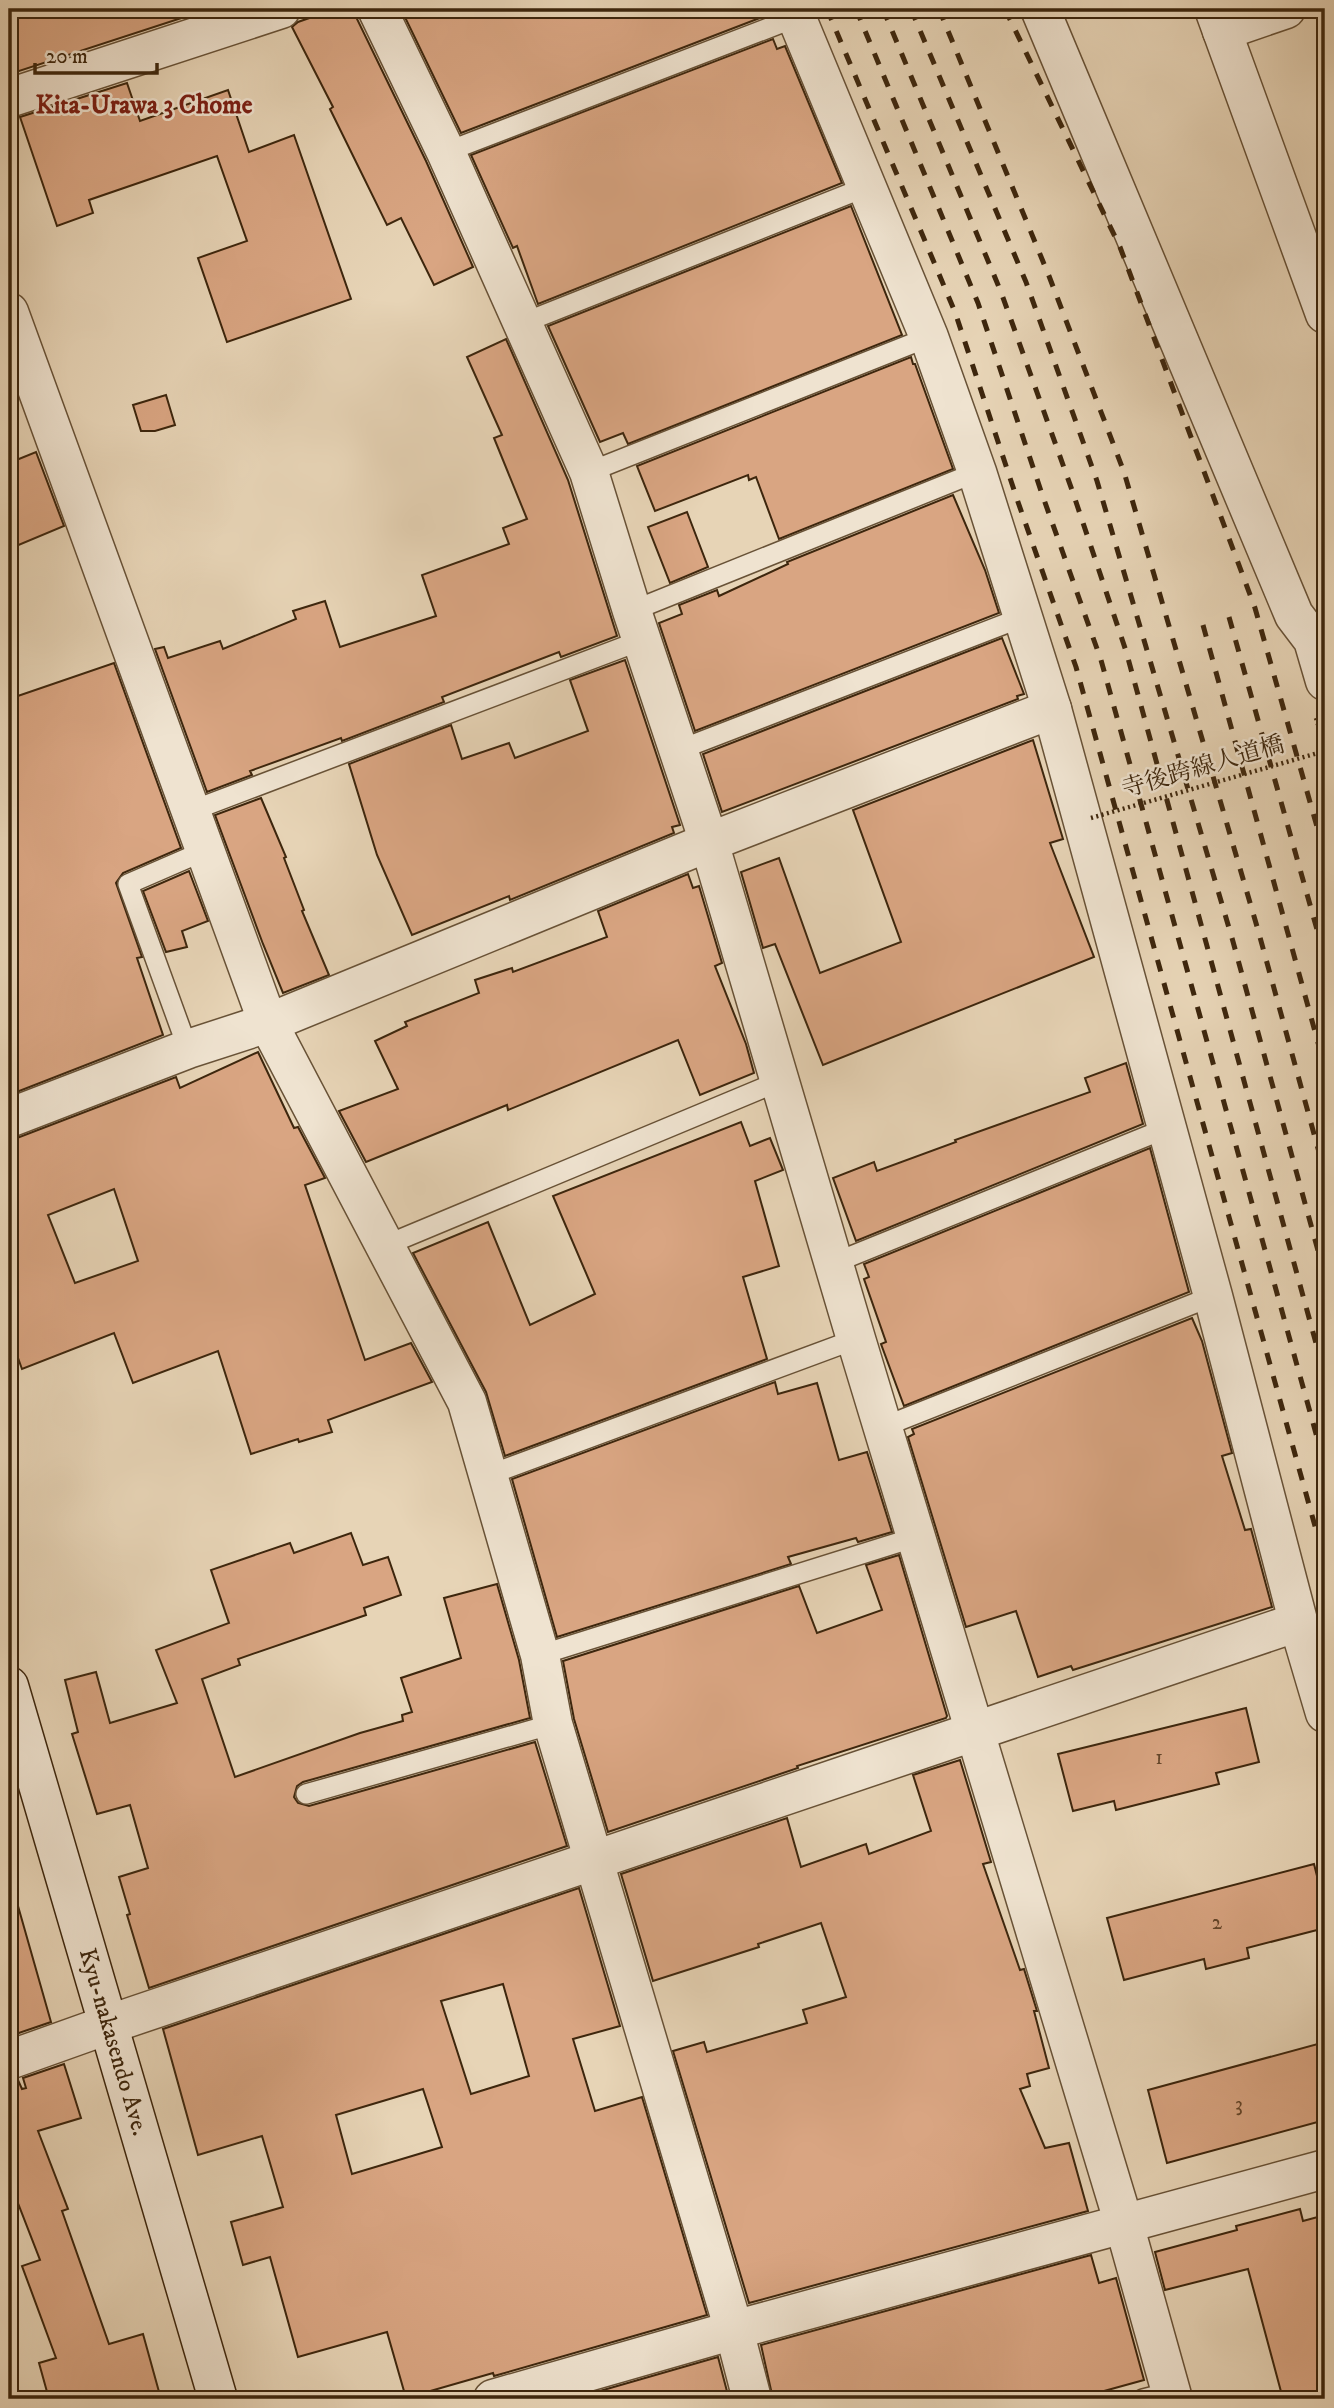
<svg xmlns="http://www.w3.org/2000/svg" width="1334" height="2408" font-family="'IM FELL DW Pica','Noto Serif JP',serif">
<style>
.building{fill:#d9a582;stroke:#3d260d;stroke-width:2;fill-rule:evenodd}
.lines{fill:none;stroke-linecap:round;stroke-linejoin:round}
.lane-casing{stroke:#685237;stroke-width:22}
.street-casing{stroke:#685237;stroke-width:41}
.secondary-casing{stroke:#3d260d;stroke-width:41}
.path{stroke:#3d260d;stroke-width:4.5;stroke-dasharray:2 3.5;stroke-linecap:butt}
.lane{stroke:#efe3d0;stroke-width:19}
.street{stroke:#efe3d0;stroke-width:38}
.secondary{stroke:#efe3d0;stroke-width:38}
.rail{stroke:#3d260d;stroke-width:5;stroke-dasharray:12 12;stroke-linecap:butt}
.path-bridge{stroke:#3d260d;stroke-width:4.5;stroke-dasharray:2 3.5;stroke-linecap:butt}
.labels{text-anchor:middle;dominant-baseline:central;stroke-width:5;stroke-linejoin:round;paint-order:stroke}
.number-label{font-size:21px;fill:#64462a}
.street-label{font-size:24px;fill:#3d260d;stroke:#efe3d0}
.neighbourhood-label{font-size:26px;font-weight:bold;fill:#7a1f14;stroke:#efe3d0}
</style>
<rect width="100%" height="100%" fill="#e7d4b6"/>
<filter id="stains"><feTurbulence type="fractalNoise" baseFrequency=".00286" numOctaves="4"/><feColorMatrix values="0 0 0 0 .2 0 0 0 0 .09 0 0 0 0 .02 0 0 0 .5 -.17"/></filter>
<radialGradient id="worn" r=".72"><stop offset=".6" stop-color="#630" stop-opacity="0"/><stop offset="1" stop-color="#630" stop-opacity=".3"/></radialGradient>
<!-- building -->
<g class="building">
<polygon points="9,9 203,9 203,11 10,74"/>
<polygon points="335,9 355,9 357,19 426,161 473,267 434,285 401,218 387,225 330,109 333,107 292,27 298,22"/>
<polygon points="401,9 762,9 765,16 461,133"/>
<polygon points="773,39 777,49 785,46 842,183 538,304 517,246 513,248 471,155"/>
<polygon points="127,83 140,121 228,90 249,152 294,135 351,299 227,342 198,258 247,241 217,156 89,200 93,213 57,226 20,117"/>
<polygon points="851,206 902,335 628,444 623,433 600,442 548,326"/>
<polygon points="506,339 568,480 617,636 561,657 559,652 442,697 444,702 342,741 341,738 250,771 252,775 207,792 155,649 164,647 168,658 220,641 223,649 296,619 293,611 325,601 340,647 436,616 422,575 509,544 503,528 527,519 494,438 502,435 467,357"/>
<polygon points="911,357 913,364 915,364 953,469 779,539 756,477 749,480 748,475 655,511 637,466"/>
<polygon points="166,395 175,425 155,431 141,431 133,405"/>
<polygon points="36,452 64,526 9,549 9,463"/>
<polygon points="953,495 985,570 999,613 695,731 659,623 682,614 679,605 717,590 719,596 788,564 787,562"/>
<polygon points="687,512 708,567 670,583 648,527"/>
<polygon points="1002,638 1024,694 1017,696 1018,699 722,812 703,754"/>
<polygon points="625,660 680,825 672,827 674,833 510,900 509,896 412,935 377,855 349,764 451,725 462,759 509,743 515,758 588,731 570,680"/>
<polygon points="114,663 181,848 123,873 116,883 142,957 137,958 163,1035 9,1095 9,699"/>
<polygon points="1033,740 1063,839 1050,843 1094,957 823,1065 775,944 763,948 741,872 779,858 820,973 901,942 853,810"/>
<polygon points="261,798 286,857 284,858 304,910 302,911 329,975 283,993 263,944 215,815"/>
<polygon points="189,871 208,921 182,931 187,947 166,952 143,891"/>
<polygon points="688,874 693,888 699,886 722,963 715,966 746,1044 754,1073 700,1095 678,1040 508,1110 507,1105 366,1162 339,1111 398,1089 375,1041 407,1026 405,1022 479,993 475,980 512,968 513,972 607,937 598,911"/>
<path d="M258 1052 294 1128 298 1127 325 1178 305 1185 365 1360 411 1343 432 1382 328 1420 332 1432 299 1442 298 1439 251 1454 218 1351 133 1383 114 1333 22 1369 9 1333V1139L17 1138 176 1077 180 1088ZM114 1189 138 1261 75 1283 48 1215Z"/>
<polygon points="1126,1063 1143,1124 856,1241 833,1178 874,1162 877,1171 956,1142 955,1140 1090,1092 1085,1078"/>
<polygon points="741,1122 750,1146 770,1138 783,1170 755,1181 779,1266 743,1277 767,1359 505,1456 486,1392 413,1253 488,1222 530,1325 595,1294 553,1196"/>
<polygon points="1150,1148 1189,1292 904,1406 881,1344 886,1342 864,1279 869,1277 864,1264"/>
<polygon points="1192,1318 1202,1341 1232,1453 1222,1456 1245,1530 1251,1529 1272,1607 1073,1670 1071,1666 1038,1677 1016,1611 966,1627 908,1437 914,1434 912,1429"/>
<polygon points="775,1382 778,1394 817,1383 839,1460 867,1452 892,1532 858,1542 856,1538 788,1557 791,1564 557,1637 512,1479"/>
<polygon points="351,1533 363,1565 388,1557 401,1595 364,1608 366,1615 238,1659 240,1665 202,1679 235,1777 360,1733 403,1721 402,1715 412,1712 401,1678 461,1658 444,1598 497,1584 519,1660 530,1718 303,1782 297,1786 294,1797 298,1803 309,1806 535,1742 567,1846 149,1988 127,1915 130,1914 119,1877 148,1868 130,1805 97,1814 72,1734 78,1732 65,1680 96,1672 110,1723 177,1703 156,1650 229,1623 211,1570 290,1543 294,1553"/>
<polygon points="899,1555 947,1716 946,1718 797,1766 798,1768 608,1832 574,1719 563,1661 799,1586 817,1633 882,1610 866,1565"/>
<polygon points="1246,1708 1259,1762 1216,1773 1219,1784 1116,1810 1114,1801 1073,1811 1058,1754"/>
<polygon points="960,1760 991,1862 983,1864 1020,1970 1024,1969 1037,2011 1034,2011 1049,2068 1027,2074 1030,2086 1020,2089 1045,2148 1069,2143 1088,2211 749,2303 673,2051 704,2042 707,2052 807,2023 803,2010 846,1997 821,1923 758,1944 759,1947 653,1981 621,1874 787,1818 801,1867 866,1844 869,1854 931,1831 913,1775"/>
<polygon points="1314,1864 1325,1908 1325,1928 1247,1948 1249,1958 1206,1969 1204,1959 1124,1980 1107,1918"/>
<path d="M579 1888 620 2026 573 2039 595 2111 642 2097 707 2315 494 2376 493 2373 406 2398 387 2332 298 2357 270 2257 243 2265 231 2222 283 2207 262 2136 198 2155 163 2029ZM503 1984 529 2076 471 2094 441 2001ZM423 2089 442 2147 352 2174 336 2115Z"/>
<polygon points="18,1906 51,2022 10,2036 9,1907"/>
<polygon points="1325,2042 1325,2120 1167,2163 1148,2090"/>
<polygon points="64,2064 81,2118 38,2131 68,2209 62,2211 109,2344 143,2334 161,2399 49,2399 39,2363 56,2358 22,2266 40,2260 9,2180 9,2081 18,2080 22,2089 26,2088 23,2078"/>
<polygon points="1300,2209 1303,2221 1325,2215 1325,2399 1283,2399 1248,2269 1165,2290 1155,2252 1237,2230 1236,2226"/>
<polygon points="1091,2255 1099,2283 1116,2278 1144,2380 1075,2399 773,2399 761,2345"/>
<polygon points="718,2357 729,2399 572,2399"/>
</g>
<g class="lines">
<defs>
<g id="lane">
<polyline points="446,152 797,17"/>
<polyline points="523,323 866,187"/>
<polyline points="589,472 929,337"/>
<polyline points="632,611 977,472"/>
<polyline points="679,750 1023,617"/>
<polyline points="191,811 642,640"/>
<polyline points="188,1049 128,884 204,851"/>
<polyline points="384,1246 780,1081"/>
<polyline points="834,1263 1167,1128"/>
<polyline points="883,1427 1213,1296"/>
<polyline points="486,1476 856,1339"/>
<polyline points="540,1655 916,1537"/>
<polyline points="306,1794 553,1724"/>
<polyline points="1143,2399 1171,2392"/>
</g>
<g id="street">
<polyline points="377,9 446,152 589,472 632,611 709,842 856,1339 1124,2224 1173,2399"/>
<polyline points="793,9 929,337 977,472 1052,709 1213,1296 1301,1632 1325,1713"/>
<polyline points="1040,9 1294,615 1313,640 1325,681"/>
<polyline points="1214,9 1325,314"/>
<polyline points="1222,31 1286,9"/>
<polyline points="9,98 281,9"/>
<polyline points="9,312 268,1023 467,1402 540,1655 553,1724 734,2330 752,2399"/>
<polyline points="9,1118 188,1049 268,1023 709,842 1052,709"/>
<polyline points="9,2060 110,2024 1298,1622"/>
<polyline points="493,2399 734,2330 1325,2169"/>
</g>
<g id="secondary">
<path id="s1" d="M9 1686 218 2399"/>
</g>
</defs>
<!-- lane casing -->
<use href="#lane" class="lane-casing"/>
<!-- street casing -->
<use href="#street" class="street-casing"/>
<!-- secondary casing -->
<use href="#secondary" class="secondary-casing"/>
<!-- path -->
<polyline class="path" points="1316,718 1325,747"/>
<!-- lane -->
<use href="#lane" class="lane"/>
<!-- street -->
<use href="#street" class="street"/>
<!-- secondary -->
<use href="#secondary" class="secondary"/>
<!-- rail -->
<g class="rail">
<polyline points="827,9 955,312 1018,502 1076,667 1325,1562"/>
<polyline points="856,9 978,303 1042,494 1101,660 1325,1466"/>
<polyline points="883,9 1001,292 1072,490 1126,651 1325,1376"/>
<polyline points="911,9 1026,282 1097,481 1232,938 1325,1276"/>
<polyline points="939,9 1049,276 1124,472 1258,930 1325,1174"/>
<polyline points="1005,9 1120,247 1255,608 1325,855"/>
<polyline points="1229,617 1325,958"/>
<polyline points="1203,625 1325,1068"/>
</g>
<!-- path-bridge -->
<polyline class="path-bridge" points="1091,818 1325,751"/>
</g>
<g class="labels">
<!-- number labels -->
<g class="number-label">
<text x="1159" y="1758">1</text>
<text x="1217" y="1923">2</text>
<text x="1239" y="2105">3</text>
</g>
<!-- street labels -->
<g class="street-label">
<text transform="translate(1203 767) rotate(-16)">寺後跨線人道橋</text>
<text stroke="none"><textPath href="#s1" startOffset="371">Kyu-nakasendo Ave.</textPath></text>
</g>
<!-- neighbourhood labels -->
<g class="neighbourhood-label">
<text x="144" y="105">Kita-Urawa 3 Chome</text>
</g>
</g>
<!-- margin -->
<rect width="1334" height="2408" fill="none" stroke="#e7d4b6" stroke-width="35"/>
<rect x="10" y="10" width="1313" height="2387" fill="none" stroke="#3d260d" stroke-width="3.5"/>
<rect x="18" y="18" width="1299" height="2373" fill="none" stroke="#3d260d" stroke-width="2"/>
<!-- scale -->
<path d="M35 63v10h122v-10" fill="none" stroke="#3d260d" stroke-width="3.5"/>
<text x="46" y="63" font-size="21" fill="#3d260d" stroke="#efe3d0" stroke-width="5" paint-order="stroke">20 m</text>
<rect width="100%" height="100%" filter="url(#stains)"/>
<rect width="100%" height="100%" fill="url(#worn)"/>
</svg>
